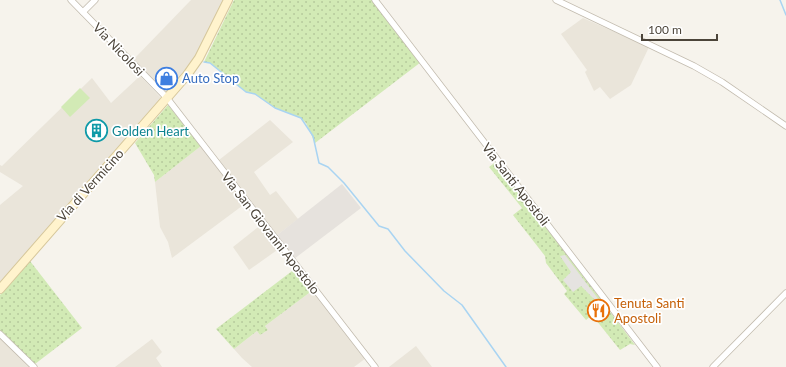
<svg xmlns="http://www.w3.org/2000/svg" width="786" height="367" font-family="Lato,sans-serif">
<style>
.residential{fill:#eae5da}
.industrial{fill:#e6e2dd}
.grass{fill:url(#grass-dots)}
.pitch{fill:#d2eab5}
.parking{fill:#e5e3e0}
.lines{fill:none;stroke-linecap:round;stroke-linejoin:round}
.stream{stroke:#a9d4f2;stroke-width:1.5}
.street-casing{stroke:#c2bbae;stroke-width:7}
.secondary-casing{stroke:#d6c79b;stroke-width:10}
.street{stroke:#fff;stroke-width:5.5}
.secondary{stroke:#fff3cd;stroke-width:8}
.labels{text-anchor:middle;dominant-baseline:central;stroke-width:3.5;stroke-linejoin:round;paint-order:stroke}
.street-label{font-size:13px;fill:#4b4439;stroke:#fff}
.shop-label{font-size:13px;fill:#366cbe;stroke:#fff;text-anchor:start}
.culture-label{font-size:13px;fill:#0d838f;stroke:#fff;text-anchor:start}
.food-label{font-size:13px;fill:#c56008;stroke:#fff;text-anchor:start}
</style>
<defs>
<pattern id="grass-dots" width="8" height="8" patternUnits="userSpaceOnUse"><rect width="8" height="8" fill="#d2eab5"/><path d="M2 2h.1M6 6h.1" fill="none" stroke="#b6ca9c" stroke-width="1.8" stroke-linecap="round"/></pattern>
</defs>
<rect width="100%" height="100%" fill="#f6f3ec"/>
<!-- residential -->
<g class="residential">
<polygon points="191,0 224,0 190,66 166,93 134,59"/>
<polygon points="583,18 649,47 631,85 610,99 600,87 594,91 585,72 587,70 561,34"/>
<polygon points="140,76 163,100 0,283 0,205 23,186 0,172 0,165 2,166 92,78 111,103"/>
<polygon points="270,120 293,142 254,172 270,195 276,191 298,219 276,236 219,160"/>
<polygon points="201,146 246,203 172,258 168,242 160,227 155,182"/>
<polygon points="262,224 280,248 249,270 233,247"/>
<polygon points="313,290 366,358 354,367 252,367 242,358 234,349 257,331 260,335 268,330 265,326"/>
<polygon points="0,338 17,353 31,367 0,367"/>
<polygon points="152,339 162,352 156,358 162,367 115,367"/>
<polygon points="416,346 432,367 389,367"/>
</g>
<!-- industrial -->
<polygon class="industrial" points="342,184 361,208 294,259 276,236"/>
<!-- grass -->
<g class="grass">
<polygon points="234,0 374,0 421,62 315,143 306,123 301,118 275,108 255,94 246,92 210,63 204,62"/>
<polygon points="168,105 201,146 155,182 154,175 135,143"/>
<polygon points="497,161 635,345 630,344 620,350 592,315 586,320 564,294 567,291 546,263 545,256 513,215 522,208 489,167"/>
<polygon points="30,261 82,328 35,364 0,331 0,295"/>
<polygon points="296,268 313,290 265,326 268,330 260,335 257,331 234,349 216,329"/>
</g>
<!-- pitch -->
<polygon class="pitch" points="80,88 90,98 70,117 61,107"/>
<!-- parking -->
<polygon class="parking" points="565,255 599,300 597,302 581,286 573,292 563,280 571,272 560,256"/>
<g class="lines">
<!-- stream -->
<g class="stream">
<polyline points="780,0 786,15"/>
<polyline points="204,62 210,63 246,92 255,94 275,108 301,118 313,136 319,163 328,167 344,183 379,226 388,229 405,251 444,291 462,305 506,367"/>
</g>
<defs>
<g id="street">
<polyline points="71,0 167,98 375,367"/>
<polyline points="375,0 657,367"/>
<polyline points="556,0 694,66 722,82 786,126"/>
<polyline points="83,12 95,0"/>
<polyline points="0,334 34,367"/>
<polyline points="713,367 786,293"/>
</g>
<polyline id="secondary" points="0,289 187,75 199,58 228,0"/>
</defs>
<!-- street casing -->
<use href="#street" class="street-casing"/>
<!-- secondary casing -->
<use href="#secondary" class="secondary-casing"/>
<!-- street -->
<use href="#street" class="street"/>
<!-- secondary -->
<use href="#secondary" class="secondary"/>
</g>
<!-- icons -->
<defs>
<symbol id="shop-ring" viewBox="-11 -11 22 22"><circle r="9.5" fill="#fff" stroke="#3f7fe0" stroke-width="1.5"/><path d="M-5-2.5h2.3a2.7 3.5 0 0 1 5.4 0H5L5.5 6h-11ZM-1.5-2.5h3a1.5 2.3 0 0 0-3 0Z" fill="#3f7fe0"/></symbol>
<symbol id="building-ring" viewBox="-11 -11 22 22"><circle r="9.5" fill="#fff" stroke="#0f9aa8" stroke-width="1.5"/><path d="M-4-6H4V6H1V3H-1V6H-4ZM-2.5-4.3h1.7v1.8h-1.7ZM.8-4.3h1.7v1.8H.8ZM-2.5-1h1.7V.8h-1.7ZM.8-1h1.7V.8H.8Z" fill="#0f9aa8"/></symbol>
<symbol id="restaurant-ring" viewBox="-11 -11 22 22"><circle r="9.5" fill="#fff" stroke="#e8710a" stroke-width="1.5"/><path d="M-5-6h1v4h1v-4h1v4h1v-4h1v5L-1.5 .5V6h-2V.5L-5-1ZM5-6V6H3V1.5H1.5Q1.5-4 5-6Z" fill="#e8710a"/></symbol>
</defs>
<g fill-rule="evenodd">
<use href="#shop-ring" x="154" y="66" width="25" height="25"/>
<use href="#building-ring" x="84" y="118" width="25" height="25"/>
<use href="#restaurant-ring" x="586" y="298" width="25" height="25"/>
</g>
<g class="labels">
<!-- street labels -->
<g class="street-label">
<text transform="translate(119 49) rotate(46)">Via Nicolosi</text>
<text transform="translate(516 184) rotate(52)">Via Santi Apostoli</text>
<text transform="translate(90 185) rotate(-48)">Via di Vermicino</text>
<text transform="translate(271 233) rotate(52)">Via San Giovanni Apostolo</text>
</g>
<!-- shop labels -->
<g class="shop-label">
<text x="182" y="78">Auto Stop</text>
</g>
<!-- culture labels -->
<g class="culture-label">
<text x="112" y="131">Golden Heart</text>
</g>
<!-- food labels -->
<g class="food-label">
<text x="614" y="303">Tenuta Santi<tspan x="614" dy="15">Apostoli</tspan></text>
</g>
</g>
<!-- scale -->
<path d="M642 34v6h75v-6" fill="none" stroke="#4b4439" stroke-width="2"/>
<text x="648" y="34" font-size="12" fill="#4b4439" stroke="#ffffff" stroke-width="3" paint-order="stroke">100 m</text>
</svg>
